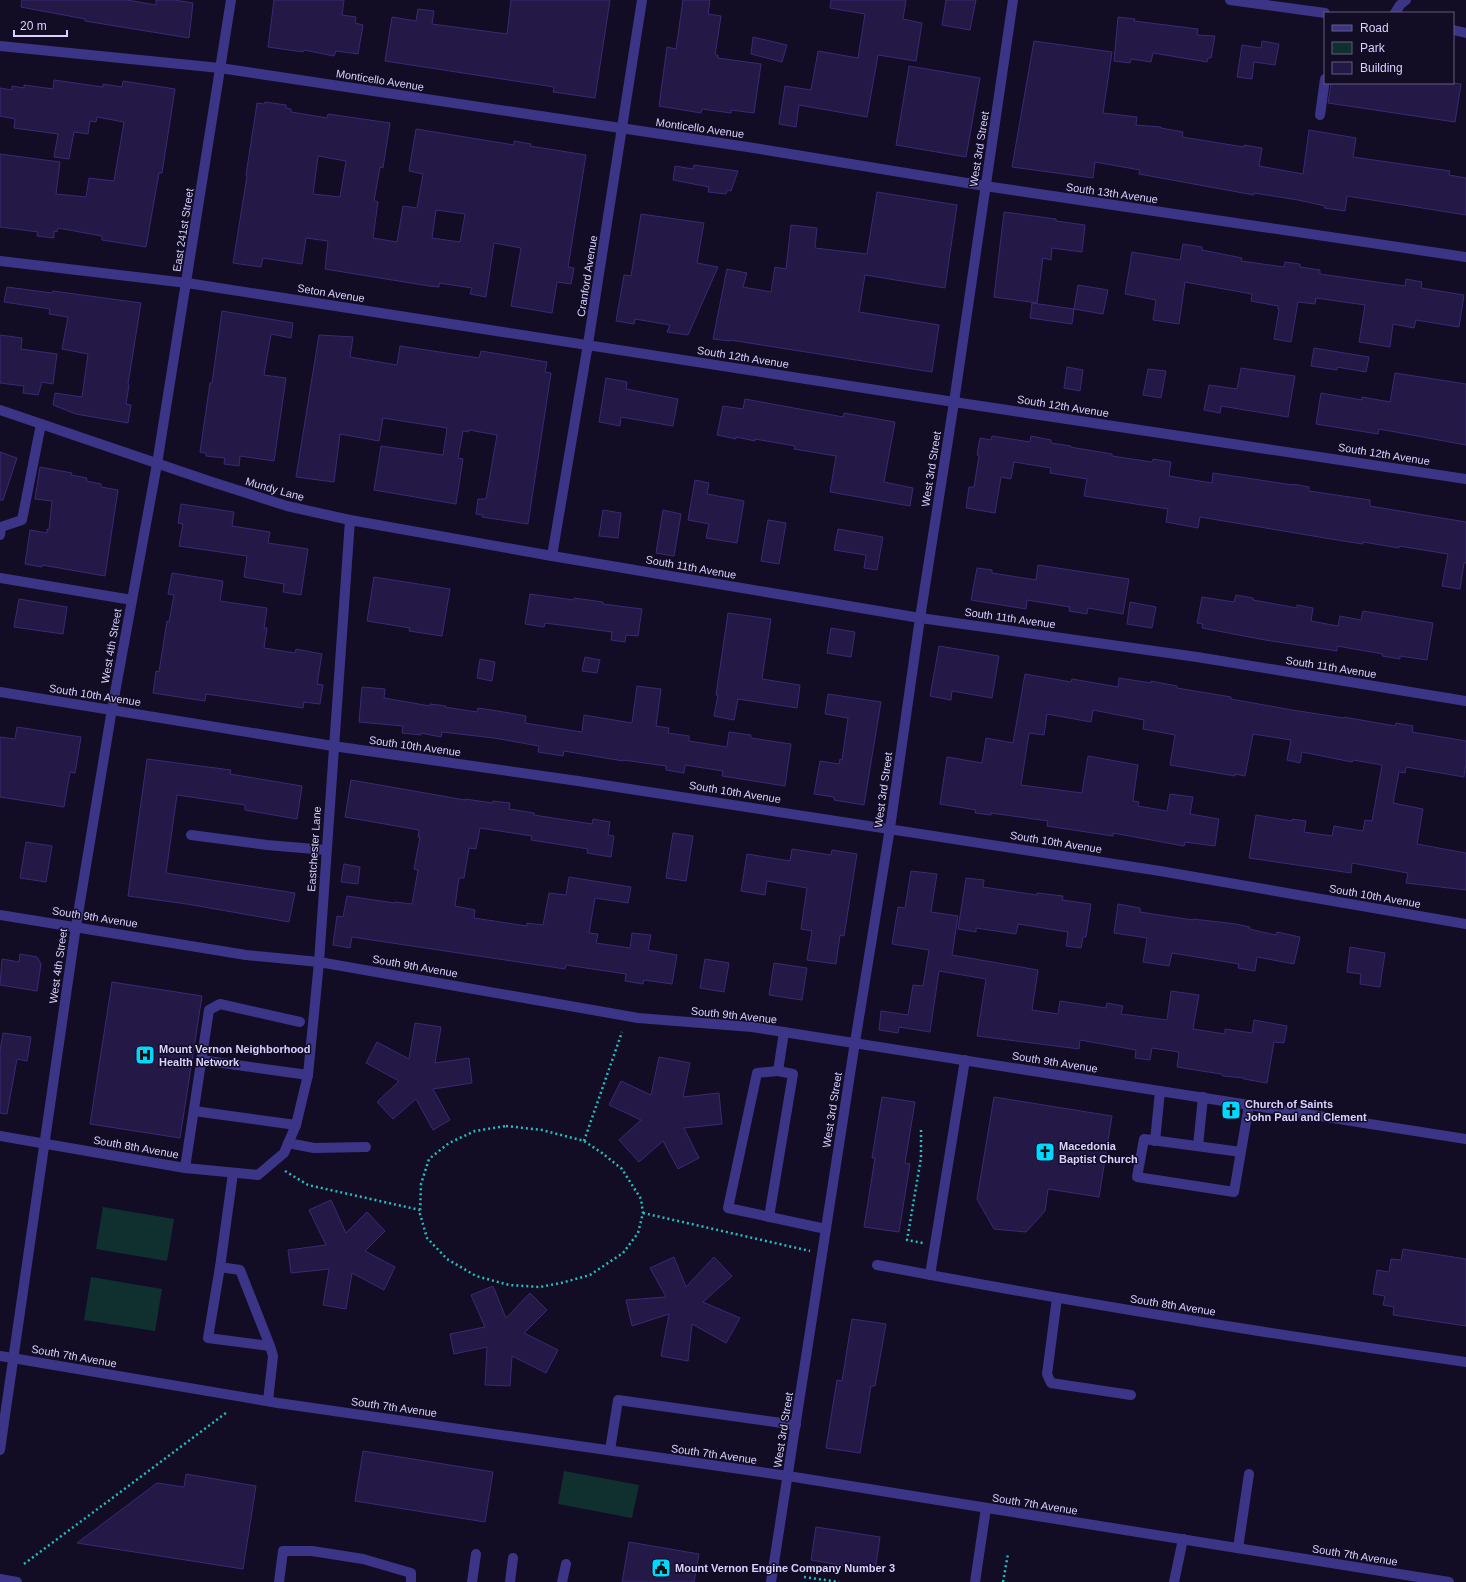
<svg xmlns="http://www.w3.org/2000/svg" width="1466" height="1582" font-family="Helvetica,sans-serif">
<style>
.green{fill:#103030}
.building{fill:#241847;stroke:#3b2975;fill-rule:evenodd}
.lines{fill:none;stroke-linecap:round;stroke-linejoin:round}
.path{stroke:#27bdbb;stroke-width:2.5;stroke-dasharray:2 3;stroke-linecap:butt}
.service{stroke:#3c3587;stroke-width:10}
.minor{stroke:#3c3587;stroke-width:10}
.tertiary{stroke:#3c3587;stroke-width:10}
.labels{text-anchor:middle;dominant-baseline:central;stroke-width:3;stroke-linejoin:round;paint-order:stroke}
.street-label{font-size:11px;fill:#d9d2ff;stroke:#120d25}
.poi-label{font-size:11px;font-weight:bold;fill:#d9d2ff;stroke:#120d25;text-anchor:start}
</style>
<rect width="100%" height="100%" fill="#120d25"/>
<!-- green -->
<g class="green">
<polygon points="103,1207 174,1219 167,1261 96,1249"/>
<polygon points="91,1277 162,1289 155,1331 84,1320"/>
<polygon points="564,1471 639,1485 632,1518 558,1504"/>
</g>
<!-- building -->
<g class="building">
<polygon points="22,0 127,0 156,5 156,0 174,0 193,3 189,38 85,21 85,19 21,7"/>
<polygon points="274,0 344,0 342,15 356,17 355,23 363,25 358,54 336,51 334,56 304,50 303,52 268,47"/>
<polygon points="511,0 610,0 595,98 553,92 554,87 385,61 392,17 416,21 418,9 434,11 432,24 507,34"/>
<polygon points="683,0 710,0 708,14 721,16 715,55 718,55 718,58 761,64 754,113 731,110 731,113 702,109 701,113 659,106 667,47 676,49"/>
<polygon points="831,0 906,0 903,19 922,23 916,61 878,55 867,117 799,105 796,127 779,124 785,86 811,90 818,51 858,58 865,14 830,8"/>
<polygon points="946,0 976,0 970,30 942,25"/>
<polygon points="1118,17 1135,19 1134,21 1198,29 1197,35 1215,36 1211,58 1208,58 1207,62 1153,53 1151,62 1131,59 1130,63 1114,61"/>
<polygon points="753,37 787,45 782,62 751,54"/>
<polygon points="1034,41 1112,52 1103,113 1137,117 1136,125 1161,127 1161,128 1183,132 1182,137 1244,147 1244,145 1262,148 1259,166 1303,174 1309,130 1356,138 1353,157 1450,171 1449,175 1466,178 1466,215 1347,196 1345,211 1324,208 1325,206 1298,200 1254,193 1254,195 1139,174 1140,170 1095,162 1093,178 1012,167"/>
<polygon points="1262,41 1279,44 1275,65 1254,62 1252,79 1237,77 1242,45 1261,48"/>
<polygon points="909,66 980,78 966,157 896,145"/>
<polygon points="54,80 103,87 103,84 122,87 123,81 175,89 162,173 159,173 146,247 102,240 102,236 58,228 57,232 54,231 54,238 37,236 38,232 0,227 0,154 60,162 56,194 86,197 89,178 114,181 124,122 97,117 96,122 90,121 88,134 74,132 69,159 54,157 58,134 14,128 15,119 0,116 0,88 12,90 12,86 24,88 24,85 53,89"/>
<polygon points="1331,83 1452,83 1461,84 1455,122 1328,103"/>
<path d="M265 102 286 105V108L291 109V112L327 118 328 114 390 123 383 168 380 167 374 201 378 202 373 238 397 242 403 206 417 208 423 174 409 171 416 129 514 145V141L531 144 530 146 586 155 568 267 574 268 571 284 557 282 552 313 511 306 521 248 494 243 486 297 470 294 472 288 439 283V287L429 286 325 269 328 241 306 238 302 264 263 258 261 267 233 263 247 176 246 175 257 103 264 104ZM318 156 346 161 340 197 313 194ZM436 210 465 214 460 242 432 238Z"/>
<polygon points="694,165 738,171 731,191 727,190 726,194 708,192 709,187 673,180 675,166 693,169"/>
<polygon points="877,192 957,205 945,288 865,275 859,312 939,325 932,372 730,340 730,341 713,339 727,269 747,273 743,287 771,292 775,267 786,269 791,225 817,228 815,248 867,254"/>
<polygon points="1004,212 1056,219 1056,221 1085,225 1082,252 1052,248 1051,260 1043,258 1037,303 994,297"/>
<polygon points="641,214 704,223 697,263 718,267 688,335 667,332 670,325 635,319 634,324 616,321 624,275 631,276"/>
<polygon points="1183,244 1202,247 1202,250 1242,258 1241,261 1284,267 1285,262 1300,264 1300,267 1320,270 1320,274 1405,286 1406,279 1422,282 1421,288 1464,295 1459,327 1416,320 1414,328 1393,324 1390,347 1359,342 1365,305 1316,298 1315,304 1298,302 1291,342 1274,339 1279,309 1278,309 1278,306 1251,301 1252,294 1185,282 1179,324 1153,320 1156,300 1125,294 1132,252 1180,260"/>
<polygon points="1078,285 1108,290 1103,314 1074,309"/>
<polygon points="7,287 52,293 53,291 141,303 128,384 129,385 126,404 131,405 128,423 76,414 53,405 55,393 82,397 88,354 62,349 68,317 49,314 50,309 4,302"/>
<polygon points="1032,303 1074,309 1072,324 1030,318"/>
<polygon points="222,311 293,323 291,338 271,334 264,375 286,378 274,461 240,456 239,466 224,464 225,458 206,456 206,453 200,452 210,383 212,383"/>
<polygon points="0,335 22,338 21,349 57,354 53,384 42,382 38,395 23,393 24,386 0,383"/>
<polygon points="319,335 353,337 350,357 397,365 400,346 479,358 481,351 547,362 545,372 551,373 528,524 482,517 483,515 476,514 478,499 486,499 497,435 469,430 468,432 463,431 458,458 463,459 456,504 374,490 381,446 443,455 447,428 383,418 379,441 340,434 334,482 296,477"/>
<polygon points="1314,348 1369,357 1366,372 1337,367 1337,370 1311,366"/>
<polygon points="1067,367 1083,370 1080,391 1064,388"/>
<polygon points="1241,368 1295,376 1288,417 1221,406 1220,413 1204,410 1209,385 1237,389"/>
<polygon points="1148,369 1166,371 1161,398 1143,395"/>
<polygon points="1395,373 1466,384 1466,445 1379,429 1378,434 1316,424 1321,393 1362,400 1362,397 1390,402"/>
<polygon points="606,378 627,382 626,389 678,399 673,426 621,417 620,426 599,422"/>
<polygon points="745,399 843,417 844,413 895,422 884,482 913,488 910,506 830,492 836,456 794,449 795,446 755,439 755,441 736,437 736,439 717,435 723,406 743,409"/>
<polygon points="992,436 1030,442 1031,436 1051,440 1051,443 1071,446 1070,447 1112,454 1112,456 1152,462 1153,459 1171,462 1169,476 1212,483 1213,473 1293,485 1293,484 1309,487 1309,491 1370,500 1370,506 1466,522 1466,563 1464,563 1460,589 1442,586 1448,554 1399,546 1399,548 1363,542 1363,544 1343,541 1200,517 1198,528 1166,522 1168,509 1084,496 1087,479 1050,473 1051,468 1014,462 1011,479 1001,477 995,513 966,508 969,487 974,487 979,456 977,455 980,438 991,440"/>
<polygon points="0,452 17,458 3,500 0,500"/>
<polygon points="40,467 72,473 71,475 87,478 86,481 101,484 101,487 118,490 105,576 42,565 42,567 25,564 30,530 47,533 47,529 49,530 52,501 35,499"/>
<polygon points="695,480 709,483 707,494 744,501 737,543 706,538 709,524 688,520"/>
<polygon points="181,504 234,512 232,526 270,532 268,543 308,549 301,595 283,592 284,584 244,577 247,556 179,546 183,524 178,523"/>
<polygon points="603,510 621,513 618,538 599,536"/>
<polygon points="663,510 681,514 674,556 656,553"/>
<polygon points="768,520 786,523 779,564 761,561"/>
<polygon points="838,529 883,537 877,570 864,568 866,555 834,550"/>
<polygon points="1038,565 1129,579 1123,614 1088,608 1087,614 1069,611 1070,607 1027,600 1026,609 971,600 977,568 992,570 992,573 1036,580"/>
<polygon points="172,573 223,581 220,601 267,608 264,628 267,628 264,648 295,653 296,649 322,654 317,684 323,685 320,704 304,702 303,708 206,694 205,701 153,693 156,671 159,672 167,621 169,622 174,595 168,594"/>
<polygon points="374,577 450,589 442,636 409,631 410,628 367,621"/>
<polygon points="530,594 574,600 574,598 603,602 603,604 642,609 638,636 626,635 625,642 611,640 612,632 545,623 544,627 525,624"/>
<polygon points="1236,595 1253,598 1253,600 1297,608 1297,605 1313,608 1311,621 1338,626 1340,616 1361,620 1363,611 1433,623 1427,660 1400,656 1400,659 1382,656 1383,654 1337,646 1337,651 1265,640 1202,628 1203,624 1197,623 1202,597 1234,602"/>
<polygon points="19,599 67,607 63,634 14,627"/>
<polygon points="1130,602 1156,607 1152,628 1127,624"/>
<polygon points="728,613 771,619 762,679 800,685 797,708 738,699 734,720 714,716 718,695 716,695"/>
<polygon points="831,628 855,632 851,657 827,653"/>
<polygon points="939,646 999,656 992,698 952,691 951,700 930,696"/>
<polygon points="585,657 600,660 597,673 582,671"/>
<polygon points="480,659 495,662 492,681 477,678"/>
<polygon points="1025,674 1071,682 1072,679 1118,687 1119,678 1151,683 1151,681 1177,686 1177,688 1231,697 1231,699 1292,710 1344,718 1344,717 1395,726 1396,723 1413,726 1412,732 1466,741 1466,764 1464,777 1406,767 1405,773 1399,772 1393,803 1423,809 1417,844 1466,853 1466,890 1406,883 1408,873 1352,863 1351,873 1249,858 1256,815 1292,821 1292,819 1306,821 1304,832 1332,836 1334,826 1363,831 1365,820 1372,821 1382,765 1353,760 1352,762 1302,752 1300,763 1287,760 1291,740 1253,734 1245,776 1235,774 1235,776 1170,765 1175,735 1143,729 1144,720 1093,710 1091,722 1047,714 1044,735 1029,733 1021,785 1082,793 1088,756 1138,765 1133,801 1139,802 1138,806 1167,811 1170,794 1193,797 1190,814 1219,819 1215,846 1185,842 1184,846 1113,833 1113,836 1047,826 1048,821 991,813 991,815 975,813 976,810 940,804 947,757 982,763 986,738 1013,743"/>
<polygon points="637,686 661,689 656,726 669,728 668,733 689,736 689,741 727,747 729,732 751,735 751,738 791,744 785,786 722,776 723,771 685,765 684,773 666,770 666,766 623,760 623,761 564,751 563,756 538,752 539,746 494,738 442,732 441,737 421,733 421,735 402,733 403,726 359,722 362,687 385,689 384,698 430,706 430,704 446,706 445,707 477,712 478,708 498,711 526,716 525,723 582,732 584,715 632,723"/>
<polygon points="828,694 881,702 864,805 834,800 834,797 814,794 820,761 839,764 840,759 842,760 848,718 825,714"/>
<polygon points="17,727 81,737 75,773 70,772 64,807 0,797 0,737 15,739"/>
<polygon points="147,759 231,770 230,774 302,786 297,819 245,810 245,805 177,795 166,873 295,893 289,922 187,904 128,896"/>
<polygon points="351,780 465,800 465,799 493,803 493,801 510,803 509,809 534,813 534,815 592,824 593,819 610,822 608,835 614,836 611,857 587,853 588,849 531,840 532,836 480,828 476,849 469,848 464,878 459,878 455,906 475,910 474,918 527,926 527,923 543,925 549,893 566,895 569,877 631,887 628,903 595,898 589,933 598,934 596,943 630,948 632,933 651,935 648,950 677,955 672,984 644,980 643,984 625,981 626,974 566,965 565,969 352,937 350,948 333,945 337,916 343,917 347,896 395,903 395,902 412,904 418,870 414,869 420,837 418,837 419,830 345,817"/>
<polygon points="673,833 693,836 686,881 666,878"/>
<polygon points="26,842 52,846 46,882 20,878"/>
<polygon points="792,849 831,855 832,850 857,854 844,936 840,935 836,964 807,960 812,931 801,929 807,888 767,881 765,895 741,891 747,854 790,861"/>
<polygon points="344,864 360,867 358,884 341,882"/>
<polygon points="911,871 937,874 931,912 958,916 952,955 1038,970 1032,1010 1058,1014 1060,1001 1106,1008 1107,1003 1123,1006 1121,1014 1167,1020 1171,991 1199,995 1193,1029 1225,1034 1225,1029 1252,1033 1254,1020 1287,1026 1284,1043 1274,1042 1267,1083 1244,1079 1244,1078 1223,1076 1221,1074 1177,1067 1179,1052 1152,1048 1150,1060 1135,1058 1136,1050 1080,1040 1079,1049 977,1036 986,979 939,971 930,1032 899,1027 898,1033 879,1030 881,1011 908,1015 913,985 923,986 929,950 892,944 898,907 905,908"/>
<polygon points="966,878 984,880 983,887 1037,895 1037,893 1063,896 1062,900 1091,904 1086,937 1083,937 1081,948 1066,946 1068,932 1018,924 1016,934 976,928 976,932 958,929"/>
<polygon points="1118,904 1140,908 1140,912 1193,920 1193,919 1236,924 1250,927 1249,929 1276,935 1277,932 1300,937 1294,964 1257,957 1255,971 1238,968 1239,964 1172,953 1169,966 1143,962 1147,938 1114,933"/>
<polygon points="1350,947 1385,953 1380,987 1360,984 1361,974 1347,972"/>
<polygon points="20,954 37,957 41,964 37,991 0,985 2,959 19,962"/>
<polygon points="705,959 729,963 724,992 700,988"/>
<polygon points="774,963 807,968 802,1000 769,995"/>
<polygon points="112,982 202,996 180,1138 90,1124"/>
<polygon points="415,1023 441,1027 435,1063 469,1058 472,1083 433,1089 450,1120 433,1130 416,1099 393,1119 377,1102 399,1081 366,1063 377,1042 409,1059"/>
<polygon points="3,1033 31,1037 27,1061 17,1059 7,1114 0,1113 0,1051"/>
<polygon points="659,1057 690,1063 683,1097 719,1093 722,1124 684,1128 699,1158 678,1169 663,1141 639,1162 619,1140 641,1120 609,1105 621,1081 651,1095"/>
<polygon points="882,1097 915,1102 905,1163 910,1164 899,1232 864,1227 875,1158 872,1158"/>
<polygon points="994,1097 1112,1116 1099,1197 1048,1189 1045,1211 1026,1232 994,1229 977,1199"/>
<polygon points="331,1200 346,1233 367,1212 385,1231 365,1251 395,1267 384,1290 352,1273 346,1309 323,1305 329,1269 291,1273 288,1250 326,1245 309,1210"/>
<polygon points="1403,1249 1466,1259 1466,1326 1393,1315 1394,1307 1383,1305 1385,1296 1373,1294 1377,1270 1389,1272 1391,1259 1401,1260"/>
<polygon points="674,1257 686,1287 714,1257 732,1276 703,1302 740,1318 726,1343 692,1324 688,1361 661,1356 669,1314 632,1326 626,1300 666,1297 650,1268"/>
<polygon points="493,1286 506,1318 530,1293 547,1310 524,1333 558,1350 546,1373 512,1356 510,1386 485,1385 487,1347 454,1354 450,1334 485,1327 471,1295"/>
<polygon points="852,1319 886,1324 875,1386 871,1386 860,1453 826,1448 837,1380 842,1381"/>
<polygon points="363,1451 493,1472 485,1522 355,1501"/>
<polygon points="186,1474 256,1486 243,1569 77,1543 157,1483 184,1487"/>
<polygon points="816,1527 880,1537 875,1571 811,1560"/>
<polygon points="629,1542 699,1554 694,1582 622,1582"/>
</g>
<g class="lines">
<!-- path -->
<g class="path">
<polygon points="506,1126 542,1130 584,1141 602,1153 622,1169 641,1199 643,1213 638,1233 623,1253 590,1275 561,1283 540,1287 509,1285 476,1276 447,1259 427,1238 420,1214 421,1184 429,1159 449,1143 475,1131"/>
<polyline points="921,1130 921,1158 907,1240 923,1243"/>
<polyline points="584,1141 622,1032"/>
<polyline points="285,1171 308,1185 420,1210"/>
<polyline points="643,1213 810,1251"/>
<polyline points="24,1564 226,1413"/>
<polyline points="804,1577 839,1582"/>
<polyline points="1003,1582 1008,1554"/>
</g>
<!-- service -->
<g class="service">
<polyline points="1320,115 1325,79"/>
<polyline points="0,535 1,527 22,520 41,424"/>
<polyline points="0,578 132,600"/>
<polyline points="191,835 267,845 326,850"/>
<polyline points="201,1060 308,1075"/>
<polyline points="778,1071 757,1073 728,1208 826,1229"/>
<polyline points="194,1111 296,1125"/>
<polyline points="1155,1141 1160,1091"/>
<polyline points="288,1143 314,1148 366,1147"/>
<polyline points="1198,1146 1203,1097"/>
<polyline points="1241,1152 1144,1139 1137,1177 1234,1192 1249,1105"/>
<polyline points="185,1168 209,1010 220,1004 300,1022"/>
<polyline points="769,1217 793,1074 778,1071 784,1032"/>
<polyline points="220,1267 233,1173"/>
<polyline points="930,1275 965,1060"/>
<polyline points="1057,1298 1047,1374 1051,1383 1131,1395"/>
<polyline points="268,1401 273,1356 270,1346 240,1270 220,1267 208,1338 270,1346"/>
<polyline points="610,1450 618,1400 796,1425"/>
<polyline points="1238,1548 1249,1474"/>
<polyline points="279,1582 283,1551 312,1551 363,1559 411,1573 411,1582"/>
<polyline points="472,1582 476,1554"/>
<polyline points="510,1582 513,1558"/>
<polyline points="562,1582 566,1564"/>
<polyline points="975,1582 986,1508"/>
<polyline points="1174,1582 1183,1539"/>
</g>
<!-- minor -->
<g class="minor">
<polyline points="1230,0 1325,13"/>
<polyline points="1395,13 1400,5 1406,0"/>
<polyline points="1453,30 1466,33"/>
<polyline points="0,46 220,68 754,148 985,186 1466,257"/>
<polyline points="0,261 187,283 954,402 1466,479"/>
<polyline points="552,556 588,344 642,0"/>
<polyline points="0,692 333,746 578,781 1160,871 1466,924"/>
<polyline points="0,915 246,955 319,962 638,1018 752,1027 1466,1139"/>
<polyline points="0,1136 185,1168 258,1175 284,1153 296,1125 308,1075 319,962 350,520"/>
<path d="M877 1265C1072 1302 1269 1334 1466 1362"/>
<polyline points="0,1356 278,1403 788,1476 1449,1582"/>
<polyline points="0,1450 76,926 112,709 157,464"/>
</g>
<!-- tertiary -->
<g class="tertiary">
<polyline points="0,410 212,482 287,506 350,520 552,556 920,618 1197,657 1466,701"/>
<polyline points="157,464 231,0"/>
<polyline points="0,1579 17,1582"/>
<polyline points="771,1582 855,1042 890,828 920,618 954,402 1013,0"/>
</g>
</g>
<!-- icons -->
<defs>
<symbol id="hospital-square" viewBox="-11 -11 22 22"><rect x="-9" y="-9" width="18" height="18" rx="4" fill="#00d8fd" stroke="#120d25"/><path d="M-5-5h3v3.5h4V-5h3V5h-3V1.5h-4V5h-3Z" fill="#111"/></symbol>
<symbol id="church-square" viewBox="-11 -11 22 22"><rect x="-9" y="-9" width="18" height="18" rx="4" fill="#00d8fd" stroke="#120d25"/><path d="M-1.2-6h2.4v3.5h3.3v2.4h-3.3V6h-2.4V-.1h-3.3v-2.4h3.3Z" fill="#111"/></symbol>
<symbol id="civic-square" viewBox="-11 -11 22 22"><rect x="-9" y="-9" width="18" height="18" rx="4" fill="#00d8fd" stroke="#120d25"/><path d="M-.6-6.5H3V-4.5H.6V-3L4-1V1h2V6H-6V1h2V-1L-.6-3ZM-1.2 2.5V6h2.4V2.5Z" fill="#111"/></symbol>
</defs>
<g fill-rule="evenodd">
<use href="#hospital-square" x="134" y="1044" width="22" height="22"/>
<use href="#church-square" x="1220" y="1099" width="22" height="22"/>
<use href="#church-square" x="1034" y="1141" width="22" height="22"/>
<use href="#civic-square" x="650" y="1557" width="22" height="22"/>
</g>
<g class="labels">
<!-- street labels -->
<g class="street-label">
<text transform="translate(380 80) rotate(9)">Monticello Avenue</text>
<text transform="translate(700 128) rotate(8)">Monticello Avenue</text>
<text transform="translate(979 149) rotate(-81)">West 3rd Street</text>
<text transform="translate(1112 193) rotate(8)">South 13th Avenue</text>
<text transform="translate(183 230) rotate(-81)">East 241st Street</text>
<text transform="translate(587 276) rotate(-81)">Cranford Avenue</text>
<text transform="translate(331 293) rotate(9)">Seton Avenue</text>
<text transform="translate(743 357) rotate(9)">South 12th Avenue</text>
<text transform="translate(1063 406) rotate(9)">South 12th Avenue</text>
<text transform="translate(1384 454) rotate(9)">South 12th Avenue</text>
<text transform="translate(931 469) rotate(-81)">West 3rd Street</text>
<text transform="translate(275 489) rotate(16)">Mundy Lane</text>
<text transform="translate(691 567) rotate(10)">South 11th Avenue</text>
<text transform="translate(1010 618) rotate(8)">South 11th Avenue</text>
<text transform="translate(111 646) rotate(-80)">West 4th Street</text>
<text transform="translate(1331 667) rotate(9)">South 11th Avenue</text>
<text transform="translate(95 695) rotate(9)">South 10th Avenue</text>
<text transform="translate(415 746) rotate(8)">South 10th Avenue</text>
<text transform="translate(883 790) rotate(-82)">West 3rd Street</text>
<text transform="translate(735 792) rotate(9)">South 10th Avenue</text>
<text transform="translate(1056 842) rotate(9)">South 10th Avenue</text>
<text transform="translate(314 849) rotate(-86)">Eastchester Lane</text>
<text transform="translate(1375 896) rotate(10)">South 10th Avenue</text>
<text transform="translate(95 917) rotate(9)">South 9th Avenue</text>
<text transform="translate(58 966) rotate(-82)">West 4th Street</text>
<text transform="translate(415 966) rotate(10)">South 9th Avenue</text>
<text transform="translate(734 1015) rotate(6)">South 9th Avenue</text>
<text transform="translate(1055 1062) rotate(9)">South 9th Avenue</text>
<text transform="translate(832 1110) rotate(-81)">West 3rd Street</text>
<text transform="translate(136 1147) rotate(10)">South 8th Avenue</text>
<text transform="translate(1173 1305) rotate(9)">South 8th Avenue</text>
<text transform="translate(74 1356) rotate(10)">South 7th Avenue</text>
<text transform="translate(394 1407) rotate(8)">South 7th Avenue</text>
<text transform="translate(783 1430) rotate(-81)">West 3rd Street</text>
<text transform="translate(714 1454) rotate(8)">South 7th Avenue</text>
<text transform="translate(1035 1504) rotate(9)">South 7th Avenue</text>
<text transform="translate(1355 1555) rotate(9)">South 7th Avenue</text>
</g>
<!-- poi labels -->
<g class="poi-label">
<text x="159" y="1049">Mount Vernon Neighborhood<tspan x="159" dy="13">Health Network</tspan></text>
<text x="1245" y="1104">Church of Saints<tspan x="1245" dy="13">John Paul and Clement</tspan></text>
<text x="1059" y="1146">Macedonia<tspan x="1059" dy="13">Baptist Church</tspan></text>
<text x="675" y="1568">Mount Vernon Engine Company Number 3</text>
</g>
</g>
<!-- legend -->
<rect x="1324" y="12" width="130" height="72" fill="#120d25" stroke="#625c7c"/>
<rect x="1332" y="25" width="20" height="6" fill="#3c3587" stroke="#625c7c"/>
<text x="1360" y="32" font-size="12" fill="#d9d2ff">Road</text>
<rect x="1332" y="42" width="20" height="12" fill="#103030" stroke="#625c7c"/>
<text x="1360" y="52" font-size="12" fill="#d9d2ff">Park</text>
<rect x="1332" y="62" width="20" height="12" fill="#241847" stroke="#625c7c"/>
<text x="1360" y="72" font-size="12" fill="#d9d2ff">Building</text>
<!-- scale -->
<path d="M14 30v6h53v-6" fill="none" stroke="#d9d2ff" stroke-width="2"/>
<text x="20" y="30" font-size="12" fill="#d9d2ff" stroke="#120d25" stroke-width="3" paint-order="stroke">20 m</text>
</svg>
